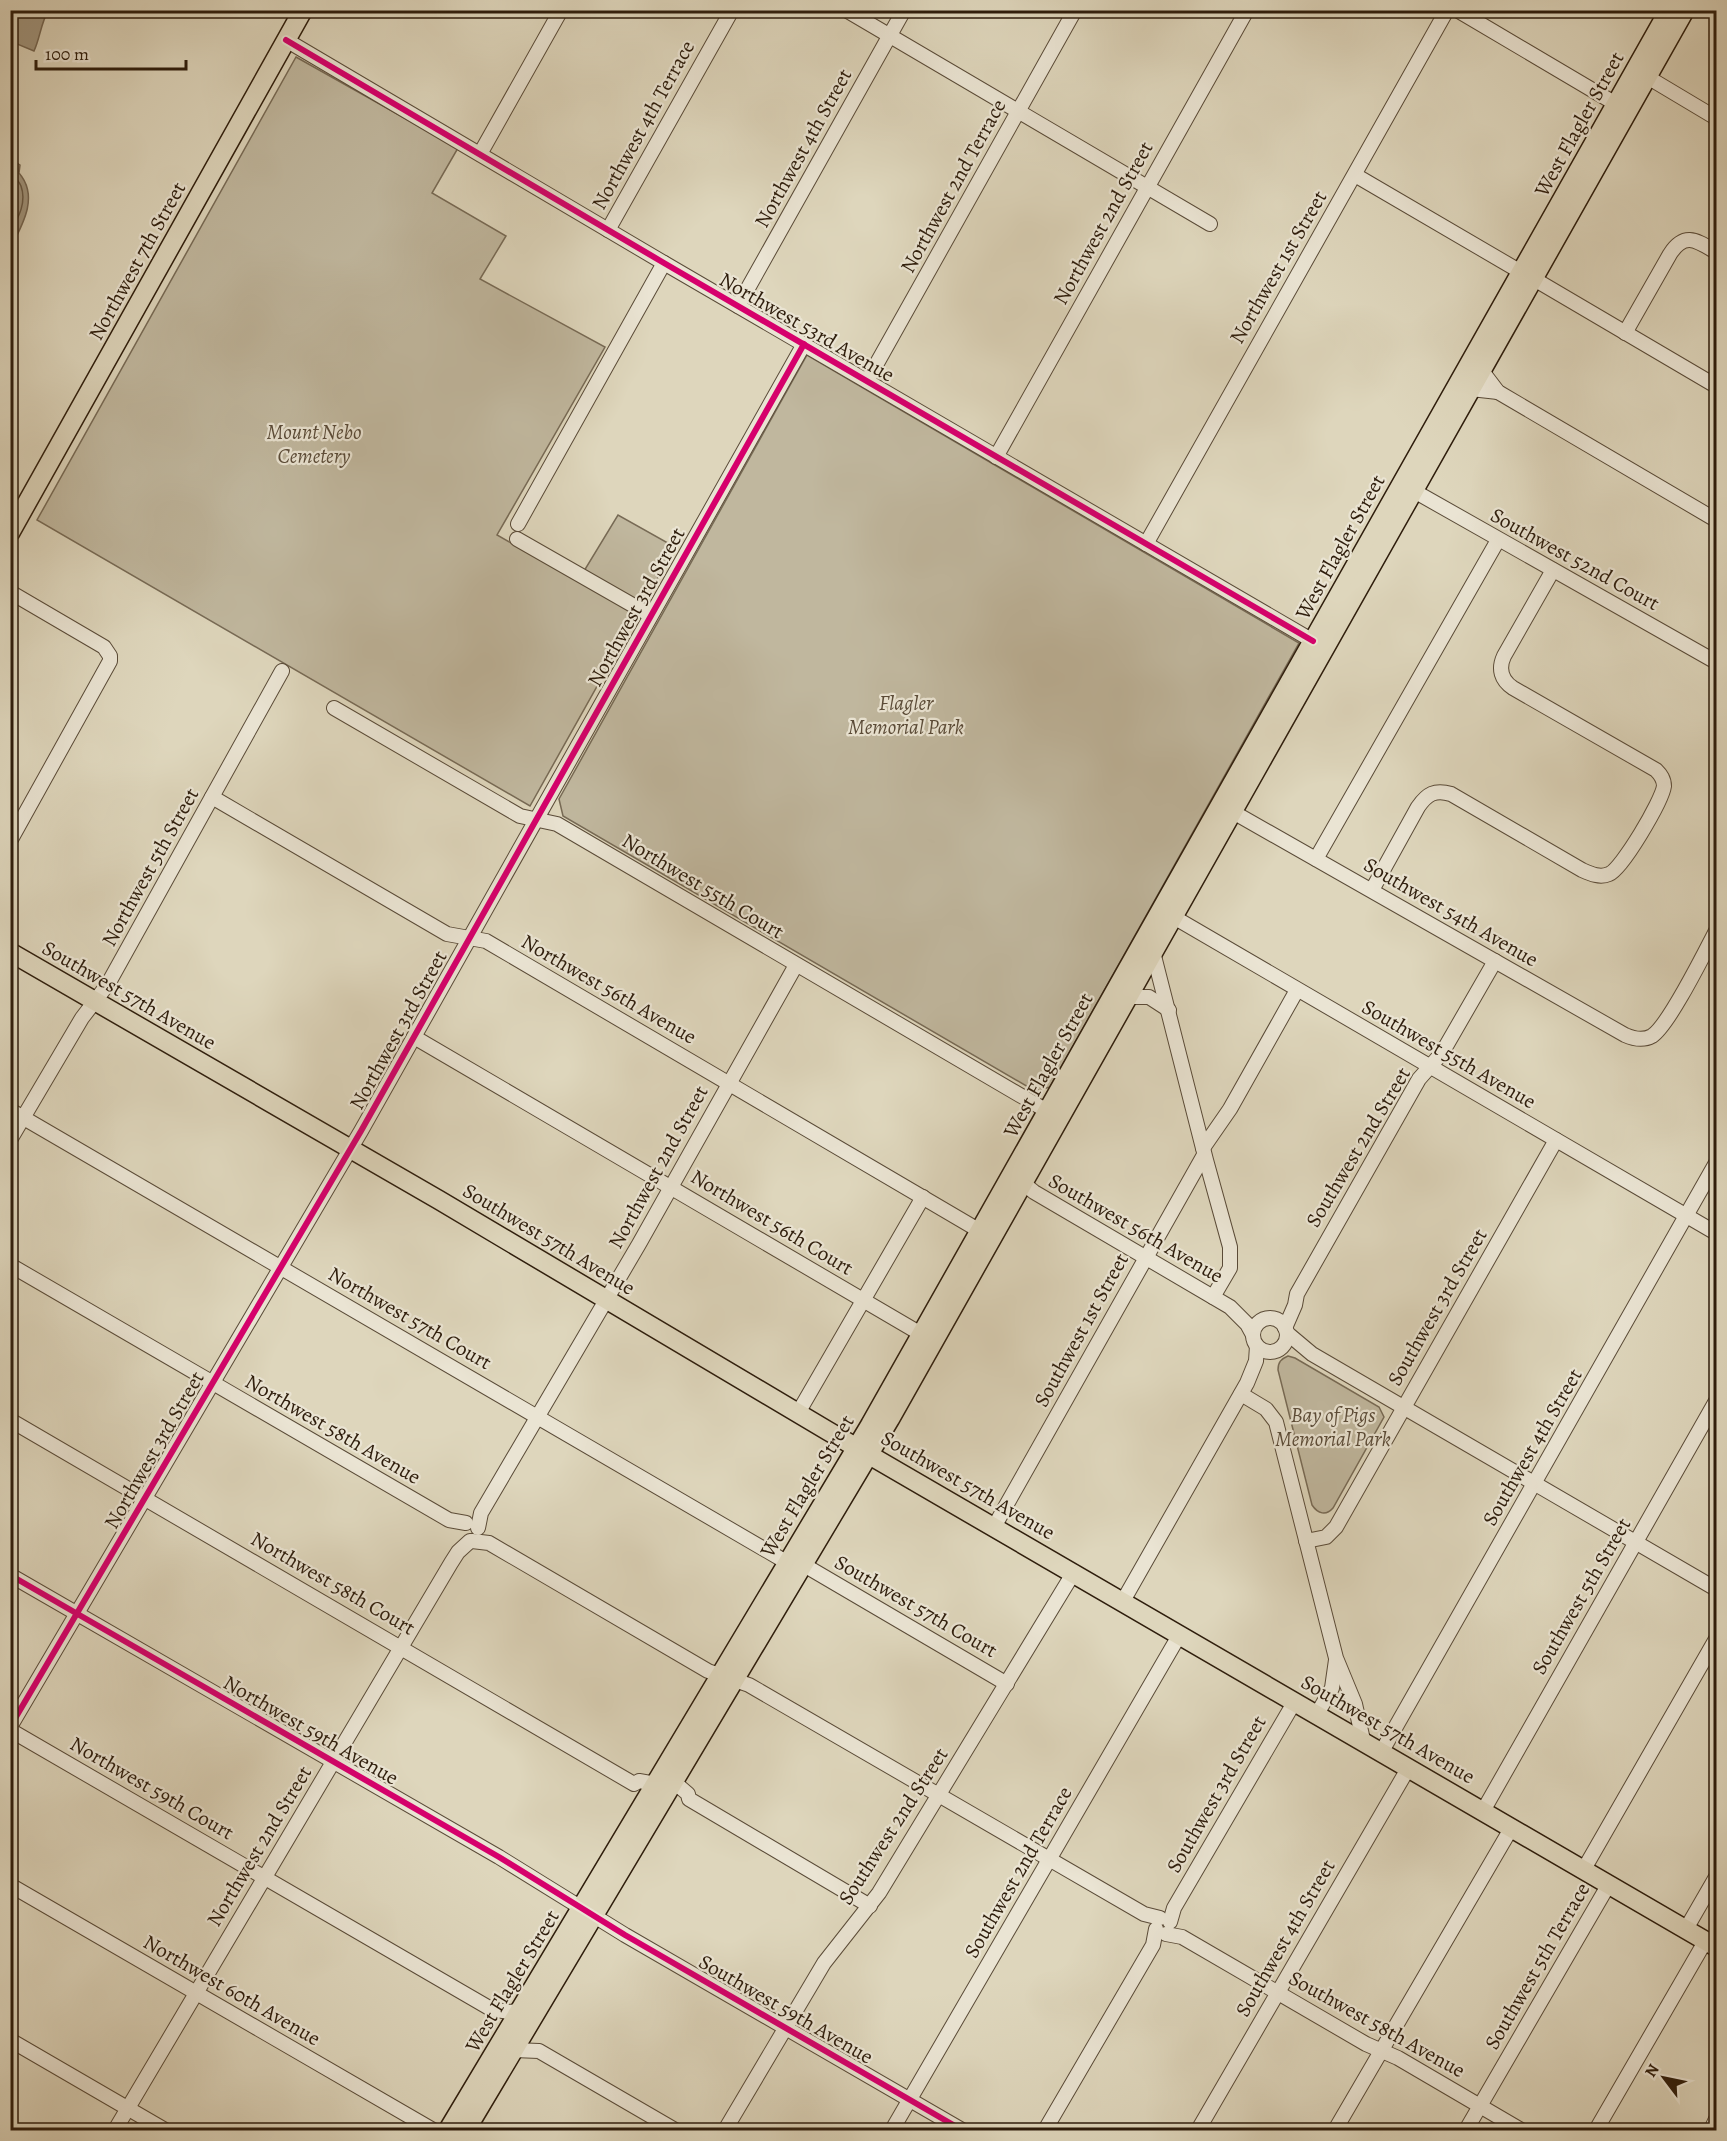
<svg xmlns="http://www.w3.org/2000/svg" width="1727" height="2141" font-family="Alegreya,serif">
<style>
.green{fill:#c0b79e;stroke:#776a55;stroke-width:1.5}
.water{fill:#a29780;stroke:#746652;stroke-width:1.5}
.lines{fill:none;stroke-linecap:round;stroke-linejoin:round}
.shore{stroke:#685a46;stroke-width:1.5}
.minor-casing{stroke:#5a4b38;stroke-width:16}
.major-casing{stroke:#2e1d0c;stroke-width:21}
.minor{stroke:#eae4d3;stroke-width:14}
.major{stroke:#ded6bc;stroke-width:18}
.cycleway-casing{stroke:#eae4d3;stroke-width:10}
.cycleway{stroke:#d6006c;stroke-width:6}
.labels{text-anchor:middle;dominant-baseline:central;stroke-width:4.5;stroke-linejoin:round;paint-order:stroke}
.street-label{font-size:21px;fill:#2e1d0c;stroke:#eae4d3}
.park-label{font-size:21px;font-style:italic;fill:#5a4b38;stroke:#eae4d3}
</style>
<rect width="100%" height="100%" fill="#ded6bc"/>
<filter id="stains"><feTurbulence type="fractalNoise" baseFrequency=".00333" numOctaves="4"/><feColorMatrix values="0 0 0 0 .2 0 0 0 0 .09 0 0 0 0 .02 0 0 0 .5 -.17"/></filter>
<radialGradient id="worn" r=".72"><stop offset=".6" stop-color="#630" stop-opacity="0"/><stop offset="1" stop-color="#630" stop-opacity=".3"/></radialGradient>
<!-- green -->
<g class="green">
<polygon points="296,57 458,148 432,193 506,236 480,279 605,347 497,535 578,581 618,515 675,547 530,806 37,520"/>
<polygon points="807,355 1299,643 1050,1087 1035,1091 563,816 559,799"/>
<path d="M1288 1356 1295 1358 1379 1407 1384 1417 1333 1508C1326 1516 1318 1514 1312 1505L1278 1370C1278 1362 1281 1359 1288 1356Z"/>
</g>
<!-- water -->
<g class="water">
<path d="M11 10 48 11C41 23 40 38 34 51L15 43 11 46Z"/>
<path d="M11 159 20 165 19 173C39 196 23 224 11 247Z"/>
</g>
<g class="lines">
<!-- shore -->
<path class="shore" d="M10 166 13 169C13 177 18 179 21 186 27 203 18 218 10 233"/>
<defs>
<g id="minor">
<polyline points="846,10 1210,224"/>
<polyline points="1457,10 1616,104"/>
<polyline points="286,40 664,263 1313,641"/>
<polyline points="1639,72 1716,118"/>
<polyline points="480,154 561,10"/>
<polyline points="1355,175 1521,272"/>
<polyline points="608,230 732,10"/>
<polyline points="1534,279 1716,386"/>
<polyline points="738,306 904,10"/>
<path d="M1625 333 1670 254C1685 231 1697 241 1716 252"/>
<polyline points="1482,371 1498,392 1716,520"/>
<polyline points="867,381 1075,10"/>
<polyline points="1471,389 1498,392"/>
<polyline points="996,457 1247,10"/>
<polyline points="1414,491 1716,662"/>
<polyline points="518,524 664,263"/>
<polyline points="517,539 650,615"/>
<polyline points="1146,544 1447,10"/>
<polyline points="10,592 104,647 110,656 110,661 10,841"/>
<polyline points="334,708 520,816 557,824 1047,1111"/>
<polyline points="212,797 447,934 486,941 980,1231"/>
<path d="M1233 812 1625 1035C1634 1039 1643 1041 1652 1036 1669 1025 1705 952 1716 931"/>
<polyline points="1316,859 1498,540"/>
<path d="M1372 890 1418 807C1427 794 1435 789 1451 794L1582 870C1591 874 1600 878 1609 874 1622 869 1662 801 1664 786 1664 779 1661 775 1656 770L1513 688C1501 680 1498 669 1504 656L1553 570"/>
<polyline points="1165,912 1716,1233"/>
<polyline points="1153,952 1206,1160 1230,1247 1230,1268 1213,1297"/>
<polyline points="1129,997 1149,997 1169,1010"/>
<polyline points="414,1037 921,1334"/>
<polyline points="10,1110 788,1563"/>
<polyline points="10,1140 82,1018 108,984 282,671"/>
<polyline points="1203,1148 1230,1109 1297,990"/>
<polyline points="1023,1183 1034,1192 1230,1307 1247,1324 1253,1335"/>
<polyline points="10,1265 449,1520 466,1523"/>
<circle cx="1270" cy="1335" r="17"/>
<polyline points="1285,1328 1295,1305 1297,1294 1419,1079 1442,1053 1495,961"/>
<polyline points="1287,1333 1312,1354 1716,1589"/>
<polyline points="1241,1394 1266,1409 1276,1422 1336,1658 1355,1704 1363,1740"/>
<polyline points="798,1413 923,1197"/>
<polyline points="10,1420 634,1784 639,1781 656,1784"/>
<polyline points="994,1527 1204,1155"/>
<polyline points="478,1528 481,1513 639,1244 796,965"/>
<polyline points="472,1541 489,1543 708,1671 749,1685 1144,1914 1160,1918"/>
<polyline points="1306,1541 1326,1537 1336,1527 1556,1140"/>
<polyline points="804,1565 1007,1684"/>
<polyline points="10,1575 499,1857 625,1935 962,2130"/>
<polyline points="1123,1601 1247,1383 1256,1361 1257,1346"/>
<polyline points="1317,1714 1332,1688 1336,1660"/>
<polyline points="10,1727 361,1131 804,344"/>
<polyline points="10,1730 491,2009 509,2012 519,2011"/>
<polyline points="1382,1751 1716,1163"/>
<polyline points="674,1782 688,1794 689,1799 870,1906"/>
<polyline points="1483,1811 1716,1401"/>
<polyline points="1584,1869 1716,1639"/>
<polyline points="10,1885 433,2130"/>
<polyline points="1170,1922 1174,1908 1295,1701"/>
<polyline points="1686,1929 1716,1877"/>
<polyline points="1166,1934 1182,1937 1366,2044 1398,2058 1521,2130"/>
<polyline points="10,2040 165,2130"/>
<polyline points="514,2050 539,2051 675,2130"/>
<polyline points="115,2130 451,1563 458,1552 470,1541"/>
<polyline points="725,2130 824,1963 879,1893 1074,1572"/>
<polyline points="892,2130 1180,1634"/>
<polyline points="1045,2130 1153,1945 1156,1929"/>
<polyline points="1198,2130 1409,1767"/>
<polyline points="1335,2130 1512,1827"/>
<polyline points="1466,2130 1609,1884"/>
<polyline points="1596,2130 1706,1940"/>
<polyline points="1711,2130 1716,2119"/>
</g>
<g id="major">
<polyline points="10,533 303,10"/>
<polyline points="10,952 439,1200 828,1431 1716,1947"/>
<polyline points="448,2130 870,1425 1669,10"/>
<polyline points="466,2130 890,1419 1685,10"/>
</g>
</defs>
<!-- minor casing -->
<use href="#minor" class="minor-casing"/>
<!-- major casing -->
<use href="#major" class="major-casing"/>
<!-- minor -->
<use href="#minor" class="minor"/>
<!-- major -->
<use href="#major" class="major"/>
<defs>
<g id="cycleway">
<polyline points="286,40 664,263 1313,641"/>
<polyline points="10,1575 499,1857 625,1935 962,2130"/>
<polyline points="10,1727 361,1131 804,344"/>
</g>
</defs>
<!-- cycleway casing -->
<use href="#cycleway" class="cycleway-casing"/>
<!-- cycleway -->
<use href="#cycleway" class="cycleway"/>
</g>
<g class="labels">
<!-- street labels -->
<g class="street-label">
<text transform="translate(1579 124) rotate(-61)">West Flagler Street</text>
<text transform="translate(643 125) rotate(-61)">Northwest 4th Terrace</text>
<text transform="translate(803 148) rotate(-61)">Northwest 4th Street</text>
<text transform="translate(953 186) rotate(-61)">Northwest 2nd Terrace</text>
<text transform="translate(1103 223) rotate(-61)">Northwest 2nd Street</text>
<text transform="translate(137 261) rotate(-61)">Northwest 7th Street</text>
<text transform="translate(1278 267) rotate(-60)">Northwest 1st Street</text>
<text transform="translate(807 327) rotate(30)">Northwest 53rd Avenue</text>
<text transform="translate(1340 547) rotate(-61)">West Flagler Street</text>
<text transform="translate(1575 559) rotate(29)">Southwest 52nd Court</text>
<text transform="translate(636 607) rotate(-61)">Northwest 3rd Street</text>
<text transform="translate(150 867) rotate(-61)">Northwest 5th Street</text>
<text transform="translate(703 886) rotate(31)">Northwest 55th Court</text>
<text transform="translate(1451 912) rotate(30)">Southwest 54th Avenue</text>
<text transform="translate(609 989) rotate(30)">Northwest 56th Avenue</text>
<text transform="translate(129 995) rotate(30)">Southwest 57th Avenue</text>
<text transform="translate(398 1030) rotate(-61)">Northwest 3rd Street</text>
<text transform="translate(1449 1054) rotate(30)">Southwest 55th Avenue</text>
<text transform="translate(1048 1065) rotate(-61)">West Flagler Street</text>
<text transform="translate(1358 1147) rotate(-59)">Southwest 2nd Street</text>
<text transform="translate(658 1167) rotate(-61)">Northwest 2nd Street</text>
<text transform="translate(772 1222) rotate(31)">Northwest 56th Court</text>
<text transform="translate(1136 1228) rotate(30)">Southwest 56th Avenue</text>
<text transform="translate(549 1239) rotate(31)">Southwest 57th Avenue</text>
<text transform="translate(1437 1307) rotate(-60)">Southwest 3rd Street</text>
<text transform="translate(410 1318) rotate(30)">Northwest 57th Court</text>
<text transform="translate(1081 1330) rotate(-61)">Southwest 1st Street</text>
<text transform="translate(333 1429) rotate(30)">Northwest 58th Avenue</text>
<text transform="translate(1532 1447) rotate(-60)">Southwest 4th Street</text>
<text transform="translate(154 1450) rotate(-60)">Northwest 3rd Street</text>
<text transform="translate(968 1485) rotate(30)">Southwest 57th Avenue</text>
<text transform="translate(807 1486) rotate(-59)">West Flagler Street</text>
<text transform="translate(333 1583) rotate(30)">Northwest 58th Court</text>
<text transform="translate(1581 1596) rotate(-60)">Southwest 5th Street</text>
<text transform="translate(916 1606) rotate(30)">Southwest 57th Court</text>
<text transform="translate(1388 1729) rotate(30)">Southwest 57th Avenue</text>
<text transform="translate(311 1730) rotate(30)">Northwest 59th Avenue</text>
<text transform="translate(152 1788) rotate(30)">Northwest 59th Court</text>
<text transform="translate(1216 1794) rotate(-60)">Southwest 3rd Street</text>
<text transform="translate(893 1826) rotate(-57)">Southwest 2nd Street</text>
<text transform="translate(259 1846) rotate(-59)">Northwest 2nd Street</text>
<text transform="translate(1018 1872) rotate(-60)">Southwest 2nd Terrace</text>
<text transform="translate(1285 1938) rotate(-60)">Southwest 4th Street</text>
<text transform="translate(1537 1966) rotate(-60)">Southwest 5th Terrace</text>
<text transform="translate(512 1981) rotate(-59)">West Flagler Street</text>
<text transform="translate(232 1990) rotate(30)">Northwest 60th Avenue</text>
<text transform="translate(786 2009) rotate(30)">Southwest 59th Avenue</text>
<text transform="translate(1377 2024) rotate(29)">Southwest 58th Avenue</text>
</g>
<!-- park labels -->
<g class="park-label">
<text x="314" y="432">Mount Nebo<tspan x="314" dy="24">Cemetery</tspan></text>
<text x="906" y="703">Flagler<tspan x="906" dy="24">Memorial Park</tspan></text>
<text x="1333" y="1415">Bay of Pigs<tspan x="1333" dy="24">Memorial Park</tspan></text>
</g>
</g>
<!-- margin -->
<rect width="1727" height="2141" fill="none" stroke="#ded6bc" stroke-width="36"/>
<rect x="12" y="12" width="1703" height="2117" fill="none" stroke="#2e1d0c" stroke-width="3"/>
<rect x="18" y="18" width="1691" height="2105" fill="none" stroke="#2e1d0c" stroke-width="1.5"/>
<!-- north arrow -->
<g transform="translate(1664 2078) rotate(302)" stroke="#eae4d3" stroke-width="4.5" paint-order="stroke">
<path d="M0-4.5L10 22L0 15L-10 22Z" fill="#2e1d0c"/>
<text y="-9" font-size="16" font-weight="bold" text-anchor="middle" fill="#2e1d0c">N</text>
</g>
<!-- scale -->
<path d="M36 60v9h150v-9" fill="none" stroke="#2e1d0c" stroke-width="3"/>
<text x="45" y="60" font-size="18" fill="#2e1d0c" stroke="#eae4d3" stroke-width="4.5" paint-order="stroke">100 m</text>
<rect width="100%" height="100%" filter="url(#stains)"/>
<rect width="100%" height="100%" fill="url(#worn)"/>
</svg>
